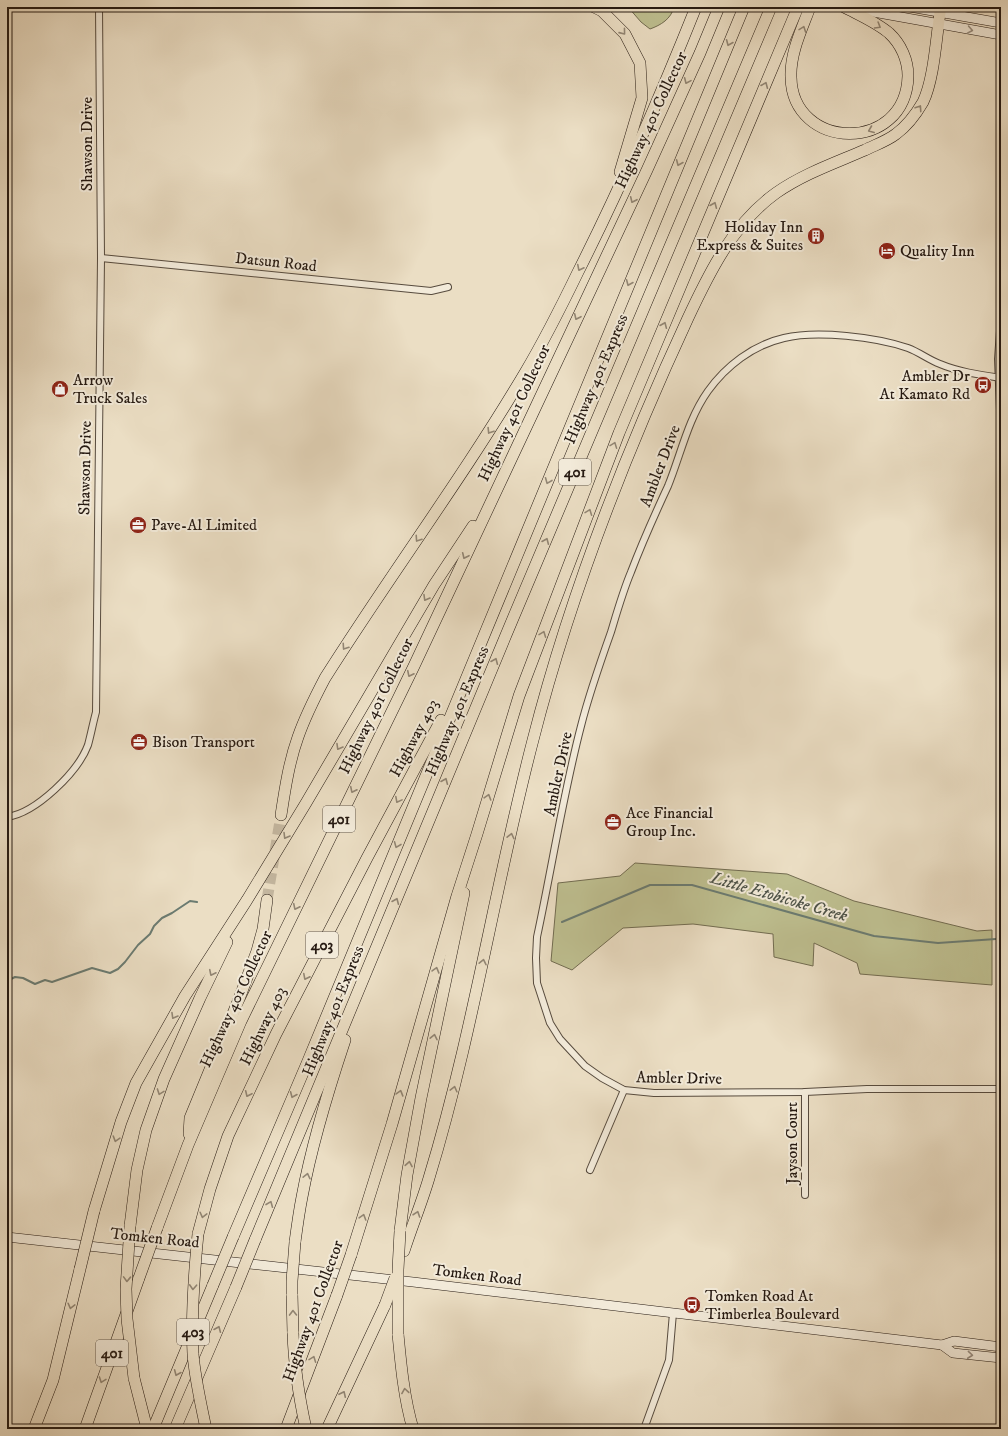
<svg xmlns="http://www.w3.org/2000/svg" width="1008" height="1436" font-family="'IM FELL DW Pica',serif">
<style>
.green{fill:#bebf90;stroke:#726c51}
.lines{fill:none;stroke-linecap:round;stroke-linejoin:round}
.stream{stroke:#6b7b71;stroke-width:2}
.highway-tunnel{stroke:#c4b7a0;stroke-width:11;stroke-dasharray:11 5.5;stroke-linecap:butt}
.street-casing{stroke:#574b3e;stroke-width:8}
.secondary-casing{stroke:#261a12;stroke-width:10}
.highway-casing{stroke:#261a12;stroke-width:12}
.street{stroke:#f2ead9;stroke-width:6}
.secondary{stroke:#f2ead9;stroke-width:9}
.highway{stroke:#ebdec4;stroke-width:11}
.highway-bridge-casing{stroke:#261a12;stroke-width:12;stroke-linecap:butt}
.highway-bridge{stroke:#ebdec4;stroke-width:11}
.oneway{stroke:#928674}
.oneway2{stroke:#968c7f}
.labels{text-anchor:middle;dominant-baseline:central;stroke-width:4;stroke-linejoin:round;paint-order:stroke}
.shield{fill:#f2ead9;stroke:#63584e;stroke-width:1}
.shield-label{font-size:15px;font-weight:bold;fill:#261a12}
.street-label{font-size:16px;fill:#261a12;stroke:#f2ead9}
.poi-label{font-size:16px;fill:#261a12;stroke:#f2ead9;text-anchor:start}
.water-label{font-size:17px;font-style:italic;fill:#4e5349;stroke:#f2ead9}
</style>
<rect width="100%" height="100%" fill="#ebdec4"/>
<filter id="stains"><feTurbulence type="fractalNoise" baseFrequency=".005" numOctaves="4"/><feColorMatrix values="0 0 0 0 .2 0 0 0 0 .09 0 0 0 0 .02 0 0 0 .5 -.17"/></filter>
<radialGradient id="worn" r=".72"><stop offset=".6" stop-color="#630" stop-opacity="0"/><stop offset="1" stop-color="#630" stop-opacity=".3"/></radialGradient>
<!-- green -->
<g class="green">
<path d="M628 7H674C671 19 661 25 650 29L641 22Z"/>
<polygon points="635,863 787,874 854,901 977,931 992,930 992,985 860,974 857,963 814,943 813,966 774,957 773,934 693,924 623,928 572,970 551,961 558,883 620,876"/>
</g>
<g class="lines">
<!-- stream -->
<g class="stream">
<polyline points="562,922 650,885 692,885 874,936 938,943 996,939"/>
<polyline points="7,981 15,977 23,978 35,984 45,980 52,982 92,968 110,973 118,969 125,962 138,945 150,934 154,926 162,918 172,913 190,901 197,902"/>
</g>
<!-- highway-tunnel -->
<polyline class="highway-tunnel" points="267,900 281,815"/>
<defs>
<g id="street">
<polyline points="101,258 431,291 448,287"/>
<polyline points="1001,317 998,359 1001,434"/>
<path d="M1001 378C981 375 959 372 940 364 929 360 919 352 908 348 876 337 817 330 784 338 753 345 726 366 708 391 688 419 681 454 668 486 655 514 642 543 631 572 623 591 617 612 611 632 600 663 589 694 581 726 563 795 552 867 537 937L536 958 537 983 550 1023 560 1039 585 1066 602 1078 624 1090 654 1093 805 1092 867 1089H1001"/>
<polyline points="1001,513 1000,568 1001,614"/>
<path d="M7 817C36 813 78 772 88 745 91 734 93 723 96 712L101 258 99 7"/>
<polyline points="590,1170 624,1090"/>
<polyline points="805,1195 805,1092"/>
<polyline points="644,1429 669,1360 673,1313"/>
</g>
<g id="secondary">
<polyline points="910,7 1001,23"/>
<polyline points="851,8 1001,35"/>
<polyline points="7,1237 413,1282 942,1345 954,1341 1001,1347"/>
<polyline points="942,1345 953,1353 1001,1358"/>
</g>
<g id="highway">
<polyline points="594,7 602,11 625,34 640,63 642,98 620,172"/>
<path d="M810 7C802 29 790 53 791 77 792 151 906 154 908 76 908 60 901 44 889 33 876 22 859 15 844 7"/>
<path d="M281 815C285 789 289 762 298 737 305 717 315 697 325 678 390 575 464 476 526 371 545 339 562 305 578 272 622 185 660 97 696 7"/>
<polyline points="189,1134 190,1118 239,999 257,951 263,929 267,900"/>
<polyline points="94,1211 121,1122 136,1083 185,996 247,900 306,803 434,585 473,526"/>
<polyline points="130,1226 137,1170 146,1130 164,1079 200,998 227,942"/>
<polyline points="157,1228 188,1145 241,1021 414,666 647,170 700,53 719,7"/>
<polyline points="400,1231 407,1175 421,1098 464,893"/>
<polyline points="198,1234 210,1189 228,1136 276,1034 367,858 441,720"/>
<polyline points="233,1237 308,1061 744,7"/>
<polyline points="255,1240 506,635 771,7"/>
<path d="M295 1242C297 1227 299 1212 302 1197 312 1143 328 1091 345 1040"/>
<path d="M404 1251C412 1226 422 1202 429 1178 473 1034 495 885 533 740 570 595 625 454 688 318 710 271 733 224 776 193 803 174 835 163 865 150 875 145 887 141 896 134 907 126 916 114 923 102 934 79 936 39 940 13"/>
<polyline points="351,1255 392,1124 457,896 477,834 519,696 619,433 798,7"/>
<polyline points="292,1294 293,1333"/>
<path d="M398 1334C401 1366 404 1398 413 1429"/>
<polyline points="134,1378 147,1429"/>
<polyline points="34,1429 53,1380 80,1269"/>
<polyline points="85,1429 139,1278"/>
<polyline points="153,1429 213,1285"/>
<polyline points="175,1429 236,1287"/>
<polyline points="286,1429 337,1295"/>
<polyline points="327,1429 385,1305"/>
</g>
</defs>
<!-- street casing -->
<use href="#street" class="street-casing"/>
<!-- secondary casing -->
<use href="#secondary" class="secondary-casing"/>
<!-- highway casing -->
<use href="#highway" class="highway-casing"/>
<!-- street -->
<use href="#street" class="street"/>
<!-- secondary -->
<use href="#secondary" class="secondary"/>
<!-- highway -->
<use href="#highway" class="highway"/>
<defs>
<g id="highway-bridge">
<polyline points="130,1226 126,1289 127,1319 134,1378"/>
<path d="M198 1234C194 1274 191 1314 193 1354 195 1379 201 1404 206 1429"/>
<polyline points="80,1269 94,1211"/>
<polyline points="139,1278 157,1228"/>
<polyline points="213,1285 233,1237"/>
<polyline points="236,1287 255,1240"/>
<polyline points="292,1294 292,1281 295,1242"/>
<polyline points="337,1295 351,1255"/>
<polyline points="385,1305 395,1278"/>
<path d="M293 1333C294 1365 299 1397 306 1429"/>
<polyline points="398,1334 398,1270 400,1231"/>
</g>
</defs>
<!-- highway-bridge casing -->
<use href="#highway-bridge" class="highway-bridge-casing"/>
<!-- highway-bridge -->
<use href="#highway-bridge" class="highway-bridge"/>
</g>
<!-- one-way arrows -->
<defs><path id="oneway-chevron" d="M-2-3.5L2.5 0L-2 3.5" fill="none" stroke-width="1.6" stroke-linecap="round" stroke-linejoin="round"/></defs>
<g class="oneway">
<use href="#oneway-chevron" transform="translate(878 26) rotate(31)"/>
<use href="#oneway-chevron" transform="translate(803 29) rotate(-70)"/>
<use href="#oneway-chevron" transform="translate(623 32) rotate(51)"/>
<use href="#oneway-chevron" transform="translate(729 43) rotate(113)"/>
<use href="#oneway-chevron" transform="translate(687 81) rotate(114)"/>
<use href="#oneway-chevron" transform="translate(765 85) rotate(-67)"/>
<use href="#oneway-chevron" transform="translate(919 108) rotate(-56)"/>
<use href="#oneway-chevron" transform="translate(871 130) rotate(158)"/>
<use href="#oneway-chevron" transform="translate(679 163) rotate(113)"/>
<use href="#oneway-chevron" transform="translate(633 200) rotate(115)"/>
<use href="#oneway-chevron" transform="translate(714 205) rotate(-67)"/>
<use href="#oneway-chevron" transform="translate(580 268) rotate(117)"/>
<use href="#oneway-chevron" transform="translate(629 283) rotate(113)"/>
<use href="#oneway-chevron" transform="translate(577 317) rotate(115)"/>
<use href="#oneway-chevron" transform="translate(664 325) rotate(-67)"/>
<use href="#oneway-chevron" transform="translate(490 431) rotate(122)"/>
<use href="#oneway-chevron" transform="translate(614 445) rotate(-69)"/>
<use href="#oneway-chevron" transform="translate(548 481) rotate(112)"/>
<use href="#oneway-chevron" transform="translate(589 512) rotate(-69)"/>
<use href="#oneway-chevron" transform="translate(418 539) rotate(124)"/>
<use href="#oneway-chevron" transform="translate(546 541) rotate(-67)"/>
<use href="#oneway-chevron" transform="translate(465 556) rotate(115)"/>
<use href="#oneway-chevron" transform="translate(426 598) rotate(120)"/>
<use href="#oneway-chevron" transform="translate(543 634) rotate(-69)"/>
<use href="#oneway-chevron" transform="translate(345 647) rotate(124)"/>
<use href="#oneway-chevron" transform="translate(495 661) rotate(-67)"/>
<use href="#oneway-chevron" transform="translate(410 674) rotate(116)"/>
<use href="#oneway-chevron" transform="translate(339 747) rotate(120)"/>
<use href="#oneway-chevron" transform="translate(445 781) rotate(-67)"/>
<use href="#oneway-chevron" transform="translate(353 790) rotate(116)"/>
<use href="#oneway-chevron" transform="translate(488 797) rotate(-73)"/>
<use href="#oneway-chevron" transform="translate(398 800) rotate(118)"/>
<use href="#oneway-chevron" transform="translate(286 836) rotate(121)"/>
<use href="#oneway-chevron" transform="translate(511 836) rotate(-77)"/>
<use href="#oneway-chevron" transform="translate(397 845) rotate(112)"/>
<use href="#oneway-chevron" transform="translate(396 901) rotate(-67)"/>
<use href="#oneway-chevron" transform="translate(296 907) rotate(116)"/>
<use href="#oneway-chevron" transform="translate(483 962) rotate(-78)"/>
<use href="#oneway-chevron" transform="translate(436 970) rotate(-74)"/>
<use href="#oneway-chevron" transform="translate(212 973) rotate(116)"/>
<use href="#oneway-chevron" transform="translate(306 977) rotate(117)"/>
<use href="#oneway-chevron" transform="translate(174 1016) rotate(120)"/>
<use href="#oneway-chevron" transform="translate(434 1037) rotate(-78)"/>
<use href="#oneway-chevron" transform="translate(454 1089) rotate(-76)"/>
<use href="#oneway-chevron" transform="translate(160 1092) rotate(110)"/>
<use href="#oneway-chevron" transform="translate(400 1093) rotate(-74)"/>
<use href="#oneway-chevron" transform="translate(248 1094) rotate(115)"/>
<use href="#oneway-chevron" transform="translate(293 1095) rotate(113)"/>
<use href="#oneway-chevron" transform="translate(116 1139) rotate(107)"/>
<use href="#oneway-chevron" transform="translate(409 1164) rotate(-80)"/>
<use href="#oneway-chevron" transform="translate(307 1176) rotate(-77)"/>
<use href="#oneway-chevron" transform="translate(270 1204) rotate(-68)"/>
<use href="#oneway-chevron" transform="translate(417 1214) rotate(-71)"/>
<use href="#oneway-chevron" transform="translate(203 1215) rotate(104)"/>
<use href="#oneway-chevron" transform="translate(363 1217) rotate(-73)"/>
<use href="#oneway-chevron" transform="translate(127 1279) rotate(92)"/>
<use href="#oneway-chevron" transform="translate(193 1287) rotate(93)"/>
<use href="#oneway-chevron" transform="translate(71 1306) rotate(104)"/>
<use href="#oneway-chevron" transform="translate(293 1313) rotate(-91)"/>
<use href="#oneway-chevron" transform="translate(218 1329) rotate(-67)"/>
<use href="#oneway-chevron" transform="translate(313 1359) rotate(-69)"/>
<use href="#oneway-chevron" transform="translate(177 1373) rotate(113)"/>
<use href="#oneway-chevron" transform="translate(102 1380) rotate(110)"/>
<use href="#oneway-chevron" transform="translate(405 1391) rotate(-99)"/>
<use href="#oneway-chevron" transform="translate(343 1394) rotate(-65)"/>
</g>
<g class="oneway2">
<use href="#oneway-chevron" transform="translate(970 30) rotate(10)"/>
<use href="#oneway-chevron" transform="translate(970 1355) rotate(6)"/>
</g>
<!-- icons -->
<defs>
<symbol id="building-disc" viewBox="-11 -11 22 22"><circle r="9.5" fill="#8f2418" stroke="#f2ead9"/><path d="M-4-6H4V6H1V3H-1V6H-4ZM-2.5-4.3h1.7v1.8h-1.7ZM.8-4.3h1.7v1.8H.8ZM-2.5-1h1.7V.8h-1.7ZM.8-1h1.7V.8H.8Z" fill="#fff"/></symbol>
<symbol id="hotel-disc" viewBox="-11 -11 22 22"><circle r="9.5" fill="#8f2418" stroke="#f2ead9"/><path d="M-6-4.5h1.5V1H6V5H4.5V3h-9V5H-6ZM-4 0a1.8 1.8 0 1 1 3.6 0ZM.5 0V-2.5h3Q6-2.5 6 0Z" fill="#fff"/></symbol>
<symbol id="bus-disc" viewBox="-11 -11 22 22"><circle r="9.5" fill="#8f2418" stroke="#f2ead9"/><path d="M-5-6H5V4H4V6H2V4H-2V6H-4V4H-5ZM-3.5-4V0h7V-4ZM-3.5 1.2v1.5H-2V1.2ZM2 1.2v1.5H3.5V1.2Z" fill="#fff"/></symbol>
<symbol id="shop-disc" viewBox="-11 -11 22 22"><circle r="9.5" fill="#8f2418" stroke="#f2ead9"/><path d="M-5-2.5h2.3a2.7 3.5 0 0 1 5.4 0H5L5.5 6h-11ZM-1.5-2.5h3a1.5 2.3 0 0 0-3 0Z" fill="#fff"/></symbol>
<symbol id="office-disc" viewBox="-11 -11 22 22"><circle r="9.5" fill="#8f2418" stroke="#f2ead9"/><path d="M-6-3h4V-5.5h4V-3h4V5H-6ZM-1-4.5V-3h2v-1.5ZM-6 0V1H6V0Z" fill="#fff"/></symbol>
</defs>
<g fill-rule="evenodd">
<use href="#building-disc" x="806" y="226" width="20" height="20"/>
<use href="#hotel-disc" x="877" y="241" width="20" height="20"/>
<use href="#bus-disc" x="973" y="375" width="20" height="20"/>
<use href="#shop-disc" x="50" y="379" width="20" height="20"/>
<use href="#office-disc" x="128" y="515" width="20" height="20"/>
<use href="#office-disc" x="129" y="732" width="20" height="20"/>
<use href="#office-disc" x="603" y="812" width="20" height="20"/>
<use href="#bus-disc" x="682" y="1295" width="20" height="20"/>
</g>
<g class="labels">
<!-- shield labels -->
<g class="shield">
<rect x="559" y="459" width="32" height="26" rx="3"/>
<rect x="323" y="806" width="32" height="26" rx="3"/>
<rect x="306" y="932" width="32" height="26" rx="3"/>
<rect x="177" y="1319" width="32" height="26" rx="3"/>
<rect x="96" y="1340" width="32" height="26" rx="3"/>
</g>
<g class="shield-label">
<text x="575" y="472">401</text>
<text x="339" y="819">401</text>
<text x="322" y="945">403</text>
<text x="193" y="1332">403</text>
<text x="112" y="1353">401</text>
</g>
<!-- street labels -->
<g class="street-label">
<text transform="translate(651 120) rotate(-65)">Highway 401 Collector</text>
<text transform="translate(87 144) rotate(-90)">Shawson Drive</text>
<text transform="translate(276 262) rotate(6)">Datsun Road</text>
<text transform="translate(596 379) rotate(-67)">Highway 401 Express</text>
<text transform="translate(514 413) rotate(-65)">Highway 401 Collector</text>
<text transform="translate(660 466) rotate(-69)">Ambler Drive</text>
<text transform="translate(85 468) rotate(-89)">Shawson Drive</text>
<text transform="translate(376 706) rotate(-64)">Highway 401 Collector</text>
<text transform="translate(457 711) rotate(-67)">Highway 401 Express</text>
<text transform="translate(414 738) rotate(-62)">Highway 403</text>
<text transform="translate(558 774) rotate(-78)">Ambler Drive</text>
<text transform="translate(236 999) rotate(-65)">Highway 401 Collector</text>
<text transform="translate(333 1011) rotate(-68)">Highway 401 Express</text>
<text transform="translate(263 1026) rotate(-64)">Highway 403</text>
<text transform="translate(679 1078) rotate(1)">Ambler Drive</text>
<text transform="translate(792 1143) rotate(-90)">Jayson Court</text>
<text transform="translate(155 1238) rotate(6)">Tomken Road</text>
<text transform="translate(477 1275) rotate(7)">Tomken Road</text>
<text transform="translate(313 1311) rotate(-70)">Highway 401 Collector</text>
</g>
<!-- poi labels -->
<g class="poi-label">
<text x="803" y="227" text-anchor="end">Holiday Inn<tspan x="803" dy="18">Express &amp; Suites</tspan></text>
<text x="900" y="251">Quality Inn</text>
<text x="970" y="376" text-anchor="end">Ambler Dr<tspan x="970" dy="18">At Kamato Rd</tspan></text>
<text x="73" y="380">Arrow<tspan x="73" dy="18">Truck Sales</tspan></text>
<text x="151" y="525">Pave-Al Limited</text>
<text x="152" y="742">Bison Transport</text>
<text x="626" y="813">Ace Financial<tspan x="626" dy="18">Group Inc.</tspan></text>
<text x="705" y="1296">Tomken Road At<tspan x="705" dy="18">Timberlea Boulevard</tspan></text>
</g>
<!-- water labels -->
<g class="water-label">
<text transform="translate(779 897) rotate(16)">Little Etobicoke Creek</text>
</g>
</g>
<!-- margin -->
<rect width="1008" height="1436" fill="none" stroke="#ebdec4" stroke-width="24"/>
<rect x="8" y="8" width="992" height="1420" fill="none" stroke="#261a12" stroke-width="2"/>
<rect x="12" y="12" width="984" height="1412" fill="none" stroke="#261a12"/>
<rect width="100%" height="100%" filter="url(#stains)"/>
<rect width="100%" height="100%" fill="url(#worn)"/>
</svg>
